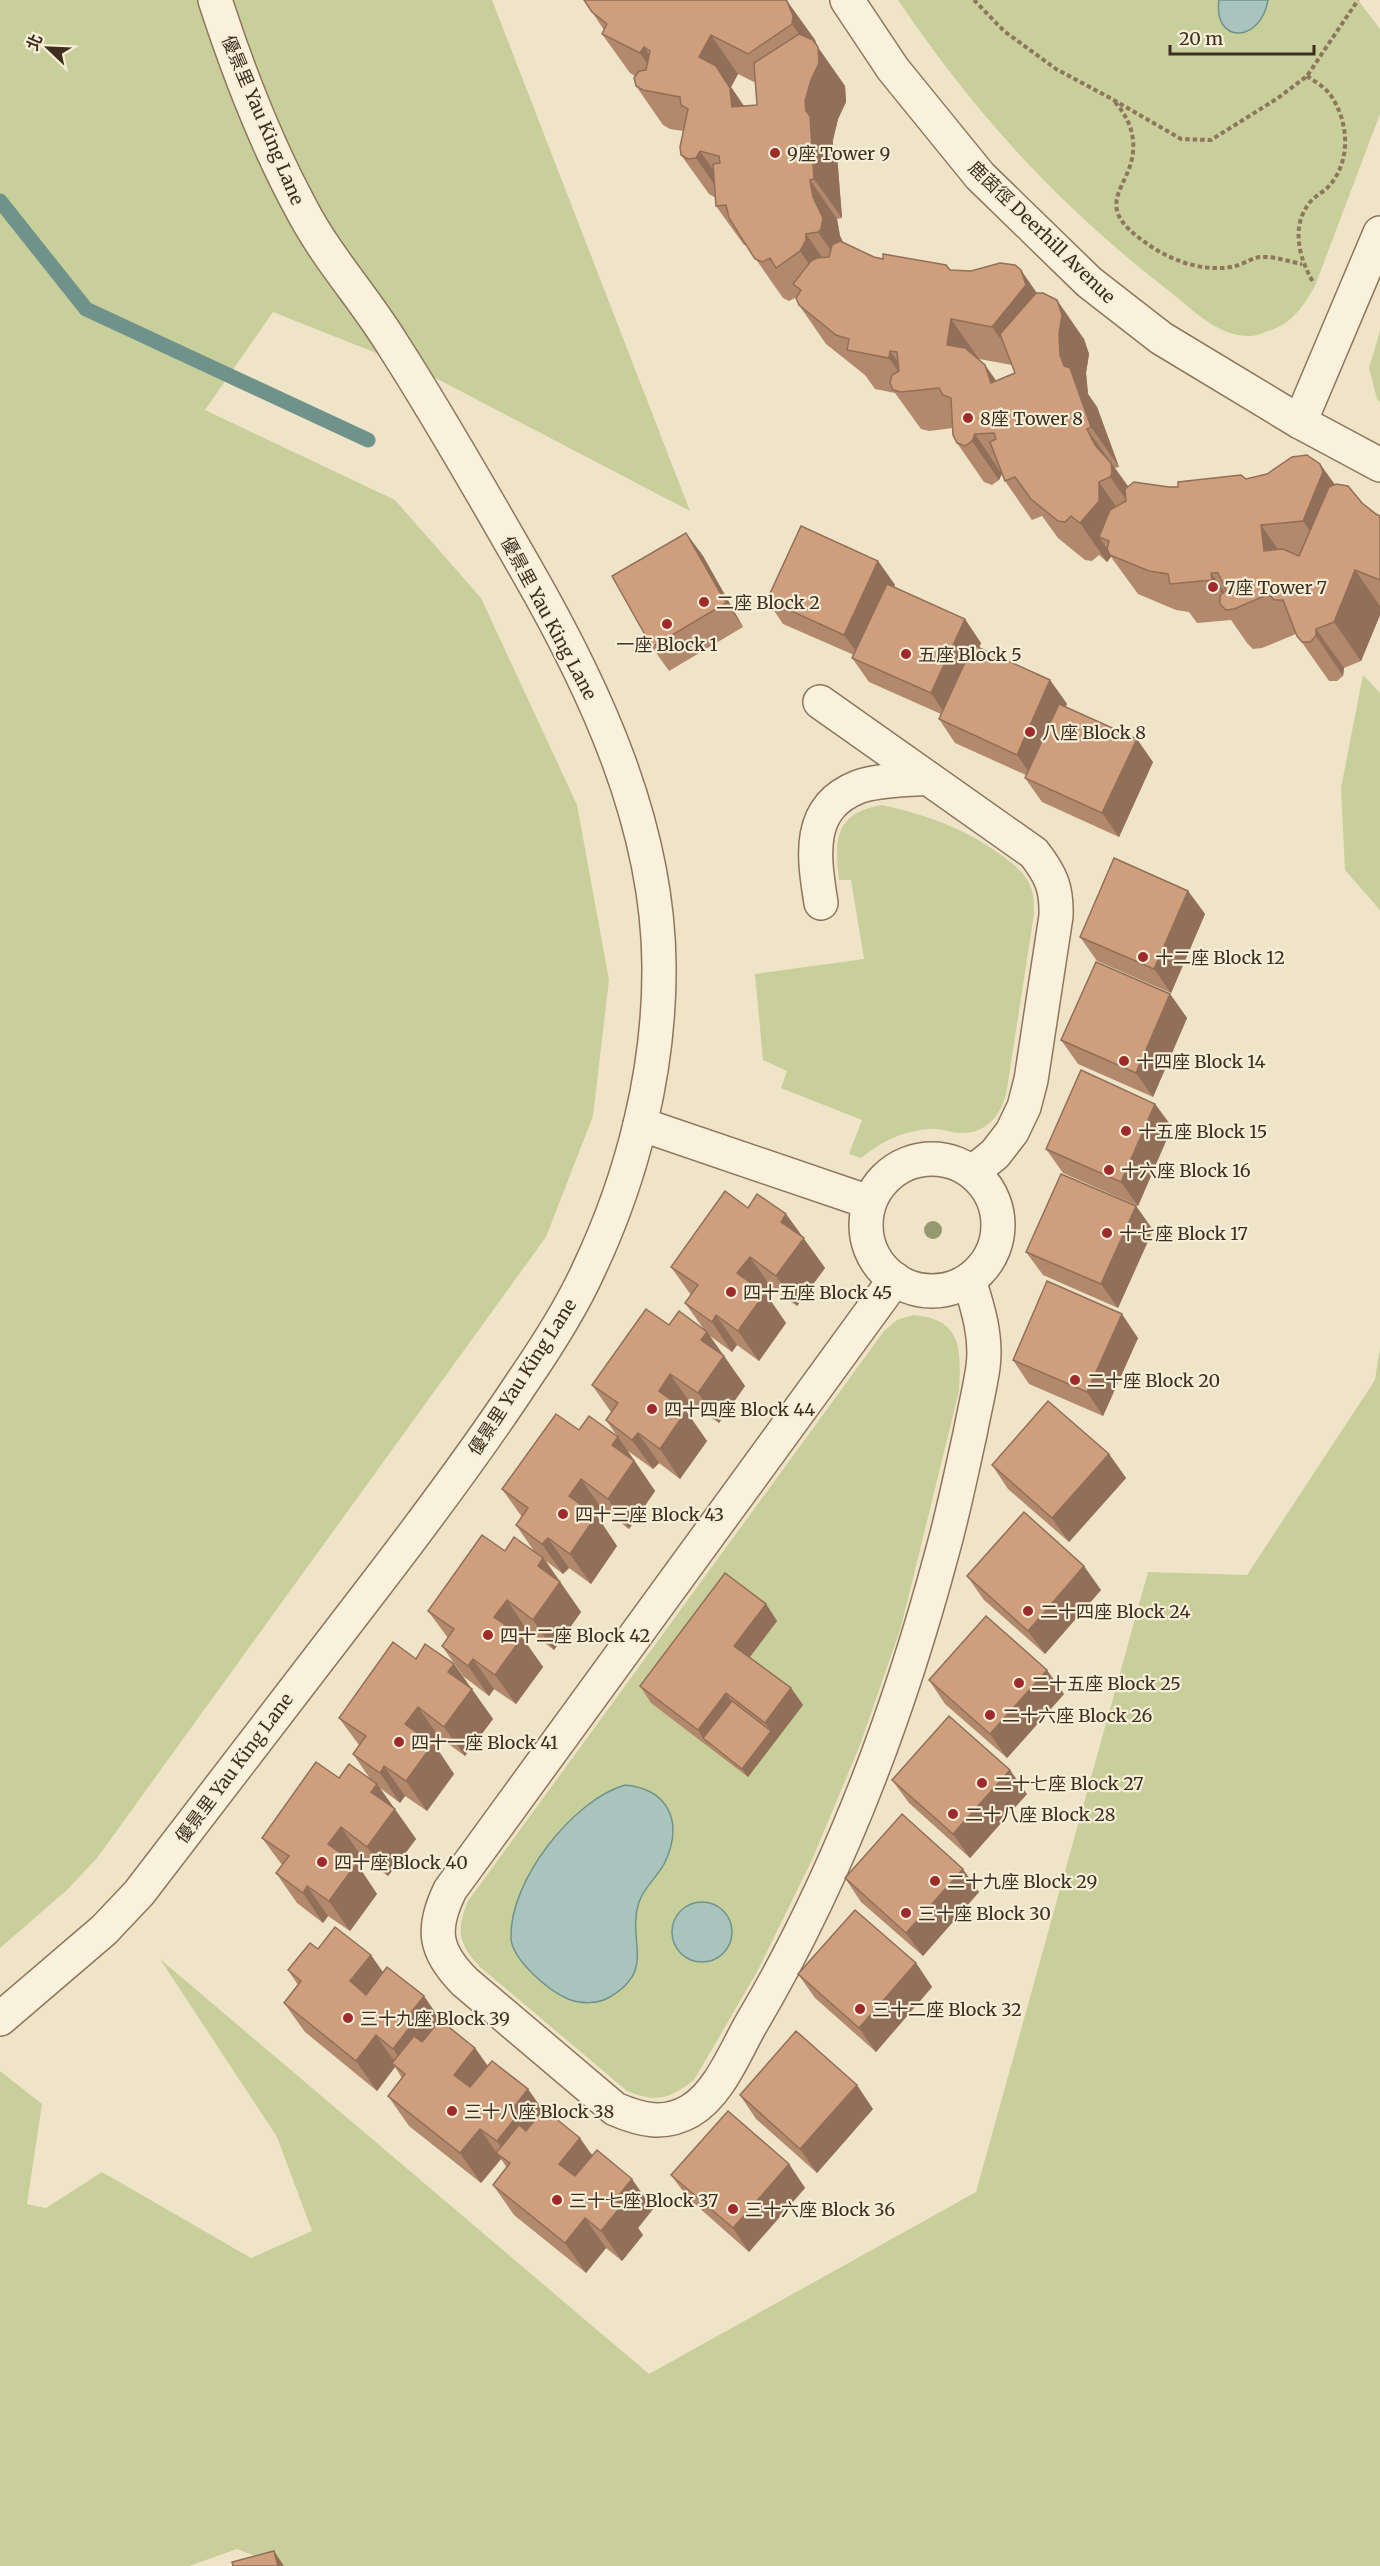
<svg xmlns="http://www.w3.org/2000/svg" width="1380" height="2566" font-family="Merriweather,'Noto Sans TC',serif">
<style>
.green{fill:#c9cf9b}
.water{fill:#a9c4bc;stroke:#6f938a;stroke-width:1.5}
.lines{fill:none;stroke-linecap:round;stroke-linejoin:round}
.stream{stroke:#6f938a;stroke-width:15}
.minor-casing{stroke:#8d765c;stroke-width:36}
.path{stroke:#8d765c;stroke-width:4;stroke-dasharray:4.5 3;stroke-linecap:butt}
.minor{stroke:#faf1dc;stroke-width:33}
.tree{fill:#96986f}
.wall{fill:#b2896c;fill-rule:evenodd}
.shaded-wall{fill:#916f58}
.building{fill:#cf9f7d;stroke:#916f58;stroke-width:1.5}
.poi-dot{fill:#9e2a2b;stroke:#f7eed8;stroke-width:2}
.labels{text-anchor:middle;dominant-baseline:central;stroke-width:4.5;stroke-linejoin:round;paint-order:stroke}
.street-label{font-size:18px;fill:#3d2e20;stroke:#f7eed8}
.poi-label{font-size:18px;fill:#3d2e20;stroke:#f7eed8;text-anchor:start}
</style>
<rect width="100%" height="100%" fill="#f0e4c8"/>
<!-- green -->
<g class="green">
<polygon points="0,0 492,0 690,511 424,372 273,312 205,410 395,500 481,598 577,805 609,980 593,1116 546,1237 97,1858 67,1890 0,1948"/>
<path d="M898 0H1358L1380 29V114L1315 286C1303 307 1292 324 1268 331 1263 333 1256 336 1251 336 1217 337 1194 310 1169 291 1058 205 977 116 898 0Z"/>
<polygon points="1380,331 1380,402 1377,399 1369,368"/>
<polygon points="1363,675 1380,693 1380,910 1345,870 1341,788"/>
<path d="M882 805C927 815 967 829 1004 857 1013 864 1024 872 1029 883 1034 893 1034 903 1034 914L1007 1089C1003 1112 988 1134 961 1133 950 1133 940 1128 929 1129 902 1131 881 1142 861 1158L849 1154 862 1120 781 1088 787 1071 763 1060 755 974 864 959 851 880H839C834 839 835 813 882 805Z"/>
<path d="M913 1315C963 1319 961 1350 959 1391L901 1627 860 1745 812 1860 757 1972 694 2080C670 2099 656 2103 627 2091L480 1967C458 1944 456 1930 468 1901L884 1331 897 1320Z"/>
<polygon points="1380,1348 1380,2566 282,2566 237,2549 189,2566 0,2566 0,2071 42,2104 27,2204 46,2208 102,2172 251,2258 312,2231 277,2137 160,1959 649,2374 976,2192 1148,1572 1247,1575 1375,1380"/>
</g>
<!-- water -->
<g class="water">
<path d="M1219 0H1268C1261 43 1213 45 1219 0Z"/>
<path d="M625 1785C668 1789 683 1821 666 1860 660 1875 645 1885 639 1902 626 1941 658 1970 608 1998 597 2004 580 2004 568 1999 549 1991 512 1960 511 1938 509 1881 573 1800 625 1785Z"/>
<circle cx="702" cy="1932" r="30"/>
</g>
<g class="lines">
<!-- stream -->
<polyline class="stream" points="0,201 86,309 368,440"/>
<defs>
<g id="minor">
<polyline points="847,0 893,69 980,176 1089,282 1161,338 1300,422 1380,465"/>
<polyline points="1300,422 1380,233"/>
<path d="M820 702 1034 853C1051 875 1057 888 1056 916L1031 1080 1024 1107 1012 1132 995 1154 973 1172"/>
<path d="M821 903C814 858 805 808 858 787 876 780 908 780 927 778"/>
<polyline points="640,1124 869,1202"/>
<circle cx="932" cy="1225" r="66"/>
<path d="M895 1279 450 1890C431 1929 434 1951 465 1982L615 2109C641 2120 664 2126 690 2111 719 2094 735 2052 751 2024 838 1877 898 1717 942 1553 953 1514 961 1474 970 1434 974 1412 980 1389 983 1367 987 1337 978 1308 969 1280"/>
<path d="M0 2019 104 1930 139 1893C216 1792 293 1692 370 1592 423 1523 475 1454 523 1381 547 1346 571 1309 589 1269 633 1176 660 1069 659 965 658 824 595 689 526 569 483 494 440 418 393 345 365 299 327 258 302 210 266 144 238 71 215 0"/>
</g>
</defs>
<!-- minor casing -->
<use href="#minor" class="minor-casing"/>
<!-- path -->
<g class="path">
<polyline points="974,0 1004,31 1056,69 1112,99 1181,139 1211,140 1278,98 1307,76 1358,0"/>
<path d="M1307 76C1314 81 1323 86 1329 93 1349 120 1352 160 1329 186 1324 192 1316 195 1311 201 1290 225 1299 258 1313 282"/>
<path d="M1115 102C1127 116 1135 132 1133 152 1130 187 1094 203 1138 237 1164 258 1201 274 1235 266 1244 264 1253 257 1261 257 1274 256 1290 262 1302 264"/>
</g>
<!-- minor -->
<use href="#minor" class="minor"/>
</g>
<!-- trees -->
<circle class="tree" cx="933" cy="1230" r="9"/>
<!-- wall -->
<g class="wall">
<path d="M787 1 815 40 817 46 845 86 846 102 838 119 833 140V149L837 155 842 218 837 219 840 236 843 242 874 257 950 270 1037 293 1084 339 1089 354 1086 373 1088 394 1097 407 1119 467 1115 468 1128 486 1178 487 1246 479 1320 464 1335 485 1376 514 1380 516V615L1361 661 1344 668 1343 676 1337 681H1329L1296 634 1262 648 1253 649 1247 643 1231 620 1197 623 1189 612 1176 610 1138 594 1111 557 1107 562 1099 555 1092 561 1085 560 1058 538 1042 516 1032 520 1005 481 1002 473 999 480 992 485 984 482 957 443 953 428 929 431 921 429 895 393 875 389 865 375 826 344 799 305 797 297 789 301 783 298 746 245H744L716 206V198L709 194 681 155 683 131 670 129 663 125 636 86 635 76 630 73 602 34 604 30 592 12ZM738 74 756 83 757 105 744 106 731 87ZM979 359 1012 365 1015 373 996 381Z"/>
<polygon points="686,533 703,556 743,627 669,671 652,647"/>
<polygon points="878,561 895,585 894,587 981,643 979,648 1050,680 1067,704 1065,707 1153,762 1119,837 1042,802 1025,778 1026,775 955,743 939,719 941,714 869,682 852,658 854,655 783,624 767,600"/>
<polygon points="1188,891 1205,914 1171,993 1097,961 1080,937"/>
<polygon points="1170,994 1187,1018 1153,1097 1078,1064 1061,1040"/>
<polygon points="1155,1104 1172,1127 1138,1206 1063,1173 1046,1149"/>
<polygon points="1136,1206 1153,1230 1118,1308 1043,1275 1026,1252"/>
<polygon points="748,1208 786,1214 825,1268 797,1306 771,1287 766,1294 786,1323 759,1361 737,1345 732,1352 710,1336 745,1386 719,1423 691,1404 686,1411 707,1441 680,1479 659,1463 653,1469 628,1451 655,1491 629,1529 602,1509 597,1516 617,1546 591,1584 569,1568 563,1574 546,1561 581,1612 554,1650 527,1630 522,1637 543,1667 516,1704 494,1689 489,1696 463,1676 442,1646 448,1638 428,1611 505,1551 534,1551 516,1525 522,1517 502,1489 579,1430 617,1436 606,1420 611,1412 592,1385 669,1325 703,1328 685,1303 691,1295 671,1267"/>
<polygon points="1138,1338 1103,1416 1029,1384 1013,1360"/>
<polygon points="1109,1454 1126,1478 1069,1542 1008,1489 992,1465"/>
<polygon points="967,1576 1101,1590 1045,1654 984,1600"/>
<polygon points="766,1604 777,1621 750,1657 791,1688 803,1705 748,1777 651,1703 640,1686"/>
<polygon points="416,1659 454,1664 493,1719 465,1756 439,1737 434,1744 454,1774 427,1811 405,1796 400,1803 380,1788 416,1839 388,1876 362,1857 357,1864 377,1894 350,1931 328,1916 323,1923 297,1903 276,1873 282,1865 262,1838 339,1778 371,1780 353,1754 359,1745 339,1718"/>
<polygon points="929,1680 1064,1694 1007,1758 945,1704"/>
<polygon points="892,1780 1027,1794 970,1858 909,1803"/>
<polygon points="845,1878 979,1892 923,1956 861,1902"/>
<polygon points="318,1949 371,1955 383,1973 424,1996 441,2021 475,2048 488,2066 528,2089 542,2110 653,2209 638,2228 643,2235 622,2261 606,2248 586,2273 514,2215 493,2185 507,2168 501,2159 481,2183 409,2126 388,2096 402,2078 395,2067 377,2091 305,2032 284,2003 298,1985 288,1970"/>
<polygon points="916,1963 932,1987 876,2052 815,1998 798,1974"/>
<polygon points="740,2095 873,2109 817,2173 756,2119"/>
<polygon points="789,2164 805,2188 749,2252 688,2198 671,2175"/>
</g>
<!-- shaded-wall -->
<g class="shaded-wall">
<polygon points="787,1 815,40 817,46 845,86 846,102 838,119 833,140 833,149 837,155 842,218 814,179 805,101 811,80 819,62 792,24"/>
<polygon points="711,35 738,74 731,87 758,127 732,107 699,57"/>
<polygon points="644,47 671,87 668,92 640,53"/>
<polygon points="700,151 728,191 723,197 696,158"/>
<polygon points="810,180 837,219 840,236 850,257 845,271 818,232"/>
<polygon points="806,234 833,273 827,290 800,251"/>
<polygon points="1021,270 1048,309 1020,366 992,327"/>
<polygon points="1057,300 1084,339 1089,354 1086,373 1088,394 1097,407 1119,467 1091,427 1064,366 1060,355"/>
<polygon points="951,319 979,359 974,384 947,345"/>
<polygon points="890,351 918,390 912,391 889,358"/>
<polygon points="985,365 1013,404 991,383"/>
<polygon points="1087,429 1139,502 1138,516 1110,477"/>
<polygon points="975,434 1002,474 999,480 972,441"/>
<polygon points="1320,464 1348,503 1330,560 1303,521"/>
<polygon points="1099,482 1126,521 1109,541 1099,537 1112,556 1110,555 1111,557 1107,562 1080,523"/>
<polygon points="1261,525 1288,564 1264,551"/>
<polygon points="686,533 703,556 743,627 726,603"/>
<polygon points="878,561 895,585 861,658 844,635"/>
<polygon points="1355,570 1380,606 1380,615 1361,661 1334,622"/>
<polygon points="1211,573 1236,608 1233,609 1212,580"/>
<polygon points="965,619 981,643 947,717 931,693"/>
<polygon points="1316,629 1344,668 1343,676 1316,636"/>
<polygon points="1050,680 1067,704 1033,778 1017,755"/>
<polygon points="1137,739 1153,762 1119,837 1102,813"/>
<polygon points="1188,891 1205,914 1171,993 1154,969"/>
<polygon points="1170,994 1187,1018 1153,1097 1136,1073"/>
<polygon points="1155,1104 1172,1127 1138,1206 1121,1182"/>
<polygon points="1136,1206 1153,1230 1118,1308 1101,1284"/>
<polygon points="786,1214 825,1268 797,1306 776,1276 781,1222"/>
<polygon points="750,1257 771,1287 766,1294 786,1323 759,1361 738,1331 737,1273"/>
<polygon points="1122,1314 1138,1338 1103,1416 1087,1392"/>
<polygon points="716,1315 737,1345 732,1352 712,1322"/>
<polygon points="707,1332 745,1386 719,1423 698,1393 701,1340"/>
<polygon points="670,1374 691,1404 686,1411 707,1441 680,1479 660,1449 659,1391"/>
<polygon points="638,1433 659,1463 653,1469 632,1440"/>
<polygon points="618,1437 655,1491 629,1529 608,1499 612,1445"/>
<polygon points="1109,1454 1126,1478 1069,1542 1052,1518"/>
<polygon points="581,1479 602,1509 597,1516 617,1546 591,1584 570,1554 569,1496"/>
<polygon points="548,1538 569,1568 563,1574 542,1544"/>
<polygon points="543,1558 581,1612 554,1650 533,1620 538,1566"/>
<polygon points="1084,1566 1101,1590 1045,1654 1028,1631"/>
<polygon points="507,1600 527,1630 522,1637 543,1667 516,1704 495,1675 494,1617"/>
<polygon points="766,1604 777,1621 746,1662 734,1646"/>
<polygon points="473,1659 494,1689 489,1696 468,1666"/>
<polygon points="454,1664 493,1719 465,1756 444,1727 448,1672"/>
<polygon points="1047,1670 1064,1694 1007,1758 990,1734"/>
<polygon points="791,1688 803,1705 748,1777 742,1769 771,1731 765,1723"/>
<polygon points="726,1693 738,1710 703,1738 698,1730"/>
<polygon points="418,1707 439,1737 434,1744 454,1774 427,1811 406,1781 405,1724"/>
<polygon points="384,1766 405,1796 400,1803 380,1773"/>
<polygon points="1010,1770 1027,1794 970,1858 953,1834"/>
<polygon points="377,1784 416,1839 388,1876 367,1847 371,1792"/>
<polygon points="341,1827 362,1857 357,1864 377,1894 350,1931 329,1901 328,1844"/>
<polygon points="963,1869 979,1892 923,1956 906,1933"/>
<polygon points="307,1886 328,1916 323,1923 303,1893"/>
<polygon points="371,1955 392,1985 371,2011 350,1981"/>
<polygon points="916,1963 932,1987 876,2052 859,2028"/>
<polygon points="424,1996 444,2026 414,2079 393,2049 407,2018"/>
<polygon points="376,2035 397,2065 392,2063 395,2067 377,2091 356,2061"/>
<polygon points="475,2048 496,2078 475,2105 454,2075"/>
<polygon points="857,2085 873,2109 817,2173 800,2149"/>
<polygon points="528,2089 549,2119 518,2171 497,2141 511,2111"/>
<polygon points="480,2129 501,2159 481,2183 460,2153"/>
<polygon points="580,2138 601,2168 580,2194 559,2164"/>
<polygon points="789,2164 805,2188 749,2252 733,2228"/>
<polygon points="632,2179 653,2209 638,2228 643,2235 622,2261 601,2231 615,2200"/>
<polygon points="585,2218 606,2248 586,2273 565,2243"/>
<polygon points="274,2551 284,2566 278,2566"/>
</g>
<!-- building -->
<g class="building">
<polygon points="584,0 785,0 787,1 793,16 792,24 748,54 711,35 699,57 716,66 730,88 732,107 757,105 754,63 799,34 813,40 818,47 819,63 811,80 805,101 806,111 810,116 814,179 810,180 813,197 823,218 821,229 818,232 806,234 806,240 800,251 776,268 770,258 762,262 755,259 729,218 726,205 716,206 713,164 720,163 719,156 700,151 696,158 688,159 681,155 680,147 688,109 681,105 680,97 643,90 636,86 634,78 639,71 646,70 650,51 644,47 640,53 602,34 607,24 592,12"/>
<polygon points="840,241 874,257 883,259 883,254 946,265 950,270 971,271 1000,263 1015,265 1021,270 1026,285 992,327 951,319 947,345 965,348 985,365 991,383 1015,373 1000,334 1036,293 1043,293 1057,300 1062,315 1059,334 1060,355 1064,366 1070,368 1091,427 1087,429 1095,445 1111,463 1112,473 1110,477 1099,482 1099,501 1080,523 1071,516 1065,522 1058,521 1031,499 1015,477 1005,481 990,442 996,439 994,433 975,434 972,441 965,446 957,443 953,435 951,398 943,395 939,388 901,392 893,390 890,383 892,375 899,371 897,352 890,351 889,358 847,350 849,339 836,335 799,305 796,298 801,290 793,284 811,261 817,258 829,257 832,245"/>
<polygon points="1307,455 1320,464 1323,472 1303,521 1261,525 1264,551 1283,549 1299,556 1329,487 1336,484 1348,486 1362,503 1376,514 1380,516 1380,580 1355,570 1334,622 1316,629 1316,636 1310,642 1302,642 1297,636 1283,600 1274,600 1269,594 1234,609 1226,610 1220,604 1220,596 1226,590 1218,573 1211,573 1212,580 1170,584 1168,574 1149,571 1110,555 1107,549 1109,541 1099,537 1110,510 1126,501 1125,489 1134,482 1169,487 1178,487 1178,482 1241,475 1246,479 1267,474 1292,457"/>
<polygon points="801,526 878,561 844,635 767,600"/>
<polygon points="686,533 726,603 652,647 612,576"/>
<polygon points="887,584 965,619 931,693 852,658"/>
<polygon points="973,645 1050,680 1017,755 939,719"/>
<polygon points="1059,704 1137,739 1102,813 1025,778"/>
<polygon points="1114,858 1188,891 1154,969 1080,937"/>
<polygon points="1096,962 1170,994 1136,1073 1061,1040"/>
<polygon points="1081,1070 1155,1104 1121,1182 1046,1149"/>
<polygon points="1061,1174 1136,1206 1101,1284 1026,1252"/>
<polygon points="725,1191 748,1208 757,1194 786,1214 781,1222 804,1238 776,1276 750,1257 737,1273 765,1293 738,1331 716,1315 712,1322 685,1303 698,1285 671,1267"/>
<polygon points="1047,1281 1122,1314 1087,1392 1013,1360"/>
<polygon points="646,1309 669,1325 679,1311 707,1332 701,1340 724,1356 698,1393 670,1374 659,1391 686,1411 660,1449 638,1433 632,1440 606,1420 618,1403 592,1385"/>
<polygon points="1048,1401 1109,1454 1052,1518 992,1465"/>
<polygon points="556,1414 579,1430 589,1416 618,1437 612,1445 634,1461 608,1499 581,1479 569,1496 596,1516 570,1554 548,1538 542,1544 516,1525 528,1508 502,1489"/>
<polygon points="1024,1512 1084,1566 1028,1631 967,1576"/>
<polygon points="482,1535 505,1551 514,1537 543,1558 538,1566 560,1582 533,1620 507,1600 494,1617 522,1637 495,1675 473,1659 468,1666 442,1646 454,1629 428,1611"/>
<polygon points="725,1573 766,1604 734,1646 791,1688 765,1723 726,1693 698,1730 640,1686"/>
<polygon points="986,1616 1047,1670 990,1734 929,1680"/>
<polygon points="393,1642 416,1659 425,1644 454,1664 448,1672 472,1689 444,1727 418,1707 405,1724 433,1744 406,1781 384,1766 380,1773 353,1754 366,1736 339,1718"/>
<polygon points="732,1701 771,1731 742,1769 703,1738"/>
<polygon points="949,1716 1010,1770 953,1834 892,1780"/>
<polygon points="316,1762 339,1778 349,1764 377,1784 371,1792 395,1809 367,1847 341,1827 328,1844 356,1864 329,1901 307,1886 303,1893 276,1873 289,1856 262,1838"/>
<polygon points="902,1814 963,1869 906,1933 845,1878"/>
<polygon points="855,1910 916,1963 859,2028 798,1974"/>
<polygon points="335,1927 371,1955 350,1981 366,1995 387,1967 424,1996 407,2018 413,2023 393,2049 376,2035 356,2061 284,2003 301,1981 288,1970 310,1943 318,1949"/>
<polygon points="440,2020 475,2048 454,2075 470,2087 492,2061 528,2089 511,2111 517,2116 497,2141 480,2129 460,2153 388,2096 405,2074 392,2063 414,2036 422,2042"/>
<polygon points="796,2031 857,2085 800,2149 740,2095"/>
<polygon points="544,2109 580,2138 559,2164 575,2176 597,2150 632,2179 615,2200 622,2205 601,2231 585,2218 565,2243 493,2185 510,2163 496,2153 519,2125 526,2131"/>
<polygon points="728,2111 789,2164 733,2228 671,2175"/>
<polygon points="274,2551 278,2566 233,2566 232,2562"/>
</g>
<!-- markers -->
<g class="poi-dot">
<circle cx="775" cy="153" r="6"/>
<circle cx="968" cy="418" r="6"/>
<circle cx="1213" cy="587" r="6"/>
<circle cx="704" cy="602" r="6"/>
<circle cx="667" cy="624" r="6"/>
<circle cx="906" cy="654" r="6"/>
<circle cx="1030" cy="732" r="6"/>
<circle cx="1143" cy="957" r="6"/>
<circle cx="1124" cy="1061" r="6"/>
<circle cx="1126" cy="1131" r="6"/>
<circle cx="1109" cy="1170" r="6"/>
<circle cx="1107" cy="1233" r="6"/>
<circle cx="731" cy="1292" r="6"/>
<circle cx="1075" cy="1380" r="6"/>
<circle cx="652" cy="1409" r="6"/>
<circle cx="563" cy="1514" r="6"/>
<circle cx="1028" cy="1611" r="6"/>
<circle cx="488" cy="1635" r="6"/>
<circle cx="1019" cy="1683" r="6"/>
<circle cx="990" cy="1715" r="6"/>
<circle cx="399" cy="1742" r="6"/>
<circle cx="982" cy="1783" r="6"/>
<circle cx="953" cy="1814" r="6"/>
<circle cx="322" cy="1862" r="6"/>
<circle cx="935" cy="1881" r="6"/>
<circle cx="906" cy="1913" r="6"/>
<circle cx="860" cy="2009" r="6"/>
<circle cx="348" cy="2018" r="6"/>
<circle cx="452" cy="2111" r="6"/>
<circle cx="557" cy="2200" r="6"/>
<circle cx="733" cy="2209" r="6"/>
</g>
<g class="labels">
<!-- street labels -->
<g class="street-label">
<text transform="translate(263 120) rotate(67)">優景里 Yau King Lane</text>
<text transform="translate(1042 232) rotate(44)">鹿茵徑 Deerhill Avenue</text>
<text transform="translate(549 618) rotate(62)">優景里 Yau King Lane</text>
<text transform="translate(522 1377) rotate(-57)">優景里 Yau King Lane</text>
<text transform="translate(234 1768) rotate(-53)">優景里 Yau King Lane</text>
</g>
<!-- poi labels -->
<g class="poi-label">
<text x="787" y="153">9座 Tower 9</text>
<text x="980" y="418">8座 Tower 8</text>
<text x="1225" y="587">7座 Tower 7</text>
<text x="716" y="602">二座 Block 2</text>
<text x="667" y="644" text-anchor="middle">一座 Block 1</text>
<text x="918" y="654">五座 Block 5</text>
<text x="1042" y="732">八座 Block 8</text>
<text x="1155" y="957">十二座 Block 12</text>
<text x="1136" y="1061">十四座 Block 14</text>
<text x="1138" y="1131">十五座 Block 15</text>
<text x="1121" y="1170">十六座 Block 16</text>
<text x="1119" y="1233">十七座 Block 17</text>
<text x="743" y="1292">四十五座 Block 45</text>
<text x="1087" y="1380">二十座 Block 20</text>
<text x="664" y="1409">四十四座 Block 44</text>
<text x="575" y="1514">四十三座 Block 43</text>
<text x="1040" y="1611">二十四座 Block 24</text>
<text x="500" y="1635">四十二座 Block 42</text>
<text x="1031" y="1683">二十五座 Block 25</text>
<text x="1002" y="1715">二十六座 Block 26</text>
<text x="411" y="1742">四十一座 Block 41</text>
<text x="994" y="1783">二十七座 Block 27</text>
<text x="965" y="1814">二十八座 Block 28</text>
<text x="334" y="1862">四十座 Block 40</text>
<text x="947" y="1881">二十九座 Block 29</text>
<text x="918" y="1913">三十座 Block 30</text>
<text x="872" y="2009">三十二座 Block 32</text>
<text x="360" y="2018">三十九座 Block 39</text>
<text x="464" y="2111">三十八座 Block 38</text>
<text x="569" y="2200">三十七座 Block 37</text>
<text x="745" y="2209">三十六座 Block 36</text>
</g>
</g>
<!-- north arrow -->
<g transform="translate(48 48) rotate(293)" stroke="#f7eed8" stroke-width="4.5" paint-order="stroke">
<path d="M0-4.5L10 22L0 15L-10 22Z" fill="#3d2e20"/>
<text y="-9" font-size="16" font-weight="bold" text-anchor="middle" fill="#3d2e20">北</text>
</g>
<!-- scale -->
<path d="M1170 45v9h144v-9" fill="none" stroke="#3d2e20" stroke-width="3"/>
<text x="1179" y="45" font-size="18" fill="#3d2e20" stroke="#f7eed8" stroke-width="4.5" paint-order="stroke">20 m</text>
</svg>
